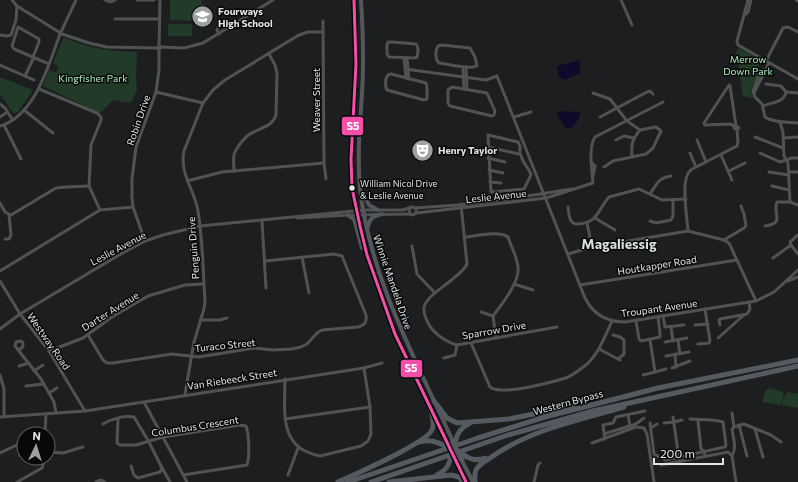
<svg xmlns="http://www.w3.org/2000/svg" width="798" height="482" font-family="Commissioner,sans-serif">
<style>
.green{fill:#223a28}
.water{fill:#10092b}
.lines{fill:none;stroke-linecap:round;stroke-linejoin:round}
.minor{stroke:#515252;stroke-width:3}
.major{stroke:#53575b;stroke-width:4}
.highway{stroke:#545a60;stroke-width:5}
.bus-1-casing{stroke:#070909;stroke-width:6}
.bus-1{stroke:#f54da8;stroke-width:3}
.bus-dot{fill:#e3e5e6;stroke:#070909;stroke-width:1.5}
.labels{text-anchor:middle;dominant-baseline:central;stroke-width:3;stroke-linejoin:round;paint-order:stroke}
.bus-label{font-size:9px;fill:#e3e5e6;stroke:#070909;text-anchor:start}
.poi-label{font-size:10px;font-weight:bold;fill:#e3e5e6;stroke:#070909;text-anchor:start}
.park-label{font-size:10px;fill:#adf0bb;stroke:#070909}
.street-label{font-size:10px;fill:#e3e5e6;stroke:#070909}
.district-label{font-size:14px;font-weight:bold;fill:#d8ddde;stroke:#070909}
.line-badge{stroke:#070909;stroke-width:1.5}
.badge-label{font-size:11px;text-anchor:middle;font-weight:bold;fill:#fff}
</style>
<rect width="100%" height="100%" fill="#1d1e1f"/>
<!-- green -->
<g class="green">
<polygon points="170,0 202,0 202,4 205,4 206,6 199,18 195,21 170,20"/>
<rect x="168" y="24" width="24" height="12"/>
<path d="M65 38C90 49 110 51 137 52L136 77 137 90 131 103 113 100 100 113 43 86 49 70 56 73 59 67 53 63 63 39Z"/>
<polygon points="739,48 761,60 758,67 760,74 751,89 753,98 743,96 736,52"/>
<polygon points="0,77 33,90 18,112 13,113 0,94"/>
<polygon points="770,388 783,392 784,396 780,405 762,402 766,390"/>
<polygon points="787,392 798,394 798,408 781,405"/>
</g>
<!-- water -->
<g class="water">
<polygon points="580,60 580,73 565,80 559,77 557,66"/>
<path d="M558 111 580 112C581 118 574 127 568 129L565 127 557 114Z"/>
</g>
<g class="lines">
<!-- minor -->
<g class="minor">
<polyline points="12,0 17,6 59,32"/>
<polyline points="105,0 111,2 115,0"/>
<polyline points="137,0 154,0"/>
<polyline points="621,0 632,25"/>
<polyline points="748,0 737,41 738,45 798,79"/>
<polyline points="746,14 748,12 751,0"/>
<polyline points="115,19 160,19"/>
<polyline points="323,21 324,163 326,179"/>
<polyline points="61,32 76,0"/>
<polyline points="62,34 60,34 59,32 61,32 62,34 89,43 107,47 157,48 159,50 161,47 159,46 157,48"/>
<path d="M219 34 217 30C219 25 222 22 227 22L230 26"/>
<polyline points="0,35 7,36 11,35 16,20 17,6"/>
<path d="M392 42 416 44C419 47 418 53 417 57L414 58 389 57 387 54V45L388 42Z"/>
<path d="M442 45 470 48 475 57 477 66C469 70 448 64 439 63 435 59 435 51 438 46Z"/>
<polyline points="159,46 160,0"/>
<polyline points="161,47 184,48 203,43 273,0"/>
<polyline points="33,57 39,42 39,39 18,27 12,46 14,49 49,64"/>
<polyline points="404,58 406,78"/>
<polyline points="407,58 409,79"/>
<polyline points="766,61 783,28 788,27 798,32"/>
<polyline points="0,65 34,80"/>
<polyline points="463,67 464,89"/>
<polyline points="466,67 467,89"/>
<path d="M405 69 486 80 497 76 585 298C593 314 607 322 625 322L756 301 774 292 798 270"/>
<path d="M764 73 759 76 753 91 755 97 762 104 765 117C774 123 788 122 798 123"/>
<path d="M391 74 426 83 427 87V99L424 100 387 90C385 87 385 78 388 75Z"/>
<polyline points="25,76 34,57"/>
<polygon points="452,87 487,93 495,111 494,115 492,116 450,106 448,103 448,90"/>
<polyline points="39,89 97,113 101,117 101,120 91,145 89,186 100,210"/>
<polyline points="156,92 203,103"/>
<polyline points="786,92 798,93"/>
<polyline points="593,93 610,99 627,121 640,130"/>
<polyline points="754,93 769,63"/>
<polyline points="0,104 5,108 12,119"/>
<path d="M763 106C772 102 784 103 786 92L781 86 766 84"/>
<polyline points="24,110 53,133"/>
<polyline points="0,117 6,113"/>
<polyline points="514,117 531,112"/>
<polyline points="600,117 647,92 650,91 653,94"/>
<polyline points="780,122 783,132 784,156 788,163 790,202 798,205"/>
<polyline points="4,125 21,159"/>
<path d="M0 126C35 116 49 64 60 34"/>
<polyline points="735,126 730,124 705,125 704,123 729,85 730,86 736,126"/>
<polyline points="755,137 783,148"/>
<polyline points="783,138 798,137"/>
<polyline points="616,140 624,136 634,138"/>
<polyline points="697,140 706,162"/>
<polyline points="488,147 519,154"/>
<path d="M520 153V146L518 142 488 135 491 192 524 189 531 175C529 167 522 163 521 155"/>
<polyline points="690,153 696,167"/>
<polyline points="760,153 780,162 792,158 798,158"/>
<polyline points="721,155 732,180"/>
<path d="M632 157C631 144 632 140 640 130"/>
<polyline points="488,158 505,162"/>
<polyline points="591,162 595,166 593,176"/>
<polyline points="604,167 613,161 646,154 653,148 661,131 656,127 640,130"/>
<polyline points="489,170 503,173"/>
<path d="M234 171C234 166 233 160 234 155 236 148 245 136 252 133 262 127 272 127 276 115L277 73 275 65 269 54"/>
<polyline points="729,171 745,163"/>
<polyline points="769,172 789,175"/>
<polyline points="789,172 798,172"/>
<polyline points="187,181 222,172 324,163"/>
<polyline points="490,182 501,183"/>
<polyline points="772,186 789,190"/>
<path d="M650 194C657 184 658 178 671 176"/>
<polyline points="0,203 5,212 11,215 56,188 66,187 89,186"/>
<path d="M461 204 467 264C460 279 425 294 424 308 423 314 426 318 428 323 433 333 446 342 457 345L557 327"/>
<path d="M568 207C569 215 569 225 579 224 598 223 598 209 609 197L639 189 662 200 686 199"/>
<polyline points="415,208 458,205 515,198 572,189"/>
<path d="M416 213 546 198 593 183C592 170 588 148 595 137L663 102"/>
<polyline points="297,218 348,215 410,214"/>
<polyline points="595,218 615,230"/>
<polyline points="262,221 266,288"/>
<polyline points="650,221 656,223 671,220 673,216 673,200"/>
<polyline points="587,223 592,247"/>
<path d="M765 226C786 223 772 214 777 202H790"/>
<path d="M688 231C687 218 682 187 687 176 688 171 692 169 696 167L737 146 738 142 737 130 739 128 736 126 734 128 737 130"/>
<path d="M465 237C475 236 500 230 508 237 511 246 517 257 518 267 520 282 502 304 493 316L496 338"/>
<polyline points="5,239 9,239 11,235 9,215"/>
<polyline points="724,240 744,228 746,226 744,214 741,206"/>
<polyline points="145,241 133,207 132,197 132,179 136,147 156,92 159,70 159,50"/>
<polyline points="791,245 798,254"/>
<polyline points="412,246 417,274 435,293"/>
<polyline points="568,254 592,247 688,231 724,240 729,243 756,301"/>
<polyline points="302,257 309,293"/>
<polyline points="773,258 791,245 790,242 798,235"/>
<polyline points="0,271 100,210 133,207"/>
<polyline points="0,281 20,314 49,351 85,411"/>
<polyline points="788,281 798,277"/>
<polyline points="514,284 533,290"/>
<polyline points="580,285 737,260"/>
<polyline points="481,312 493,316"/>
<polyline points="663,316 665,327 684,325"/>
<polyline points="200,320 220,320 227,318"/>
<polyline points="636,321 639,339 641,341 660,337 660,333 658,317"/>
<polyline points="695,325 708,324"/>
<polyline points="720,325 719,320 720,319 747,314 750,309 749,302"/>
<polyline points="671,327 673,341"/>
<polyline points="0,329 20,314 119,255 145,241 163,235 200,226 364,210 403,210 412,207 416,208 416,213 413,215 410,214 409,208"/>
<path d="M88 335 103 360 107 363H113L172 354 199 357 254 348 273 350 292 349 301 347 307 344 317 333 322 330 358 327C365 325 367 322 366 315L342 256 334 254 265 261"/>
<polyline points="613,335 620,337 624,340 624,354 618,359"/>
<polyline points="718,338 744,315"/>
<polyline points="678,340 680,354"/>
<polyline points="665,342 687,338"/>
<path d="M471 343 490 387C501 396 552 382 566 378 573 375 581 369 587 364 599 353 605 336 612 321"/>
<polyline points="698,344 709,343 710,341 705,309"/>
<polyline points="18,349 21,349 23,346 23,343 21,341 16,342 15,346 41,379 54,402 56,413"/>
<polyline points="599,349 620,360"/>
<polyline points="49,351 83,338 112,317 148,296 185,285 204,284"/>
<polyline points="675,354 676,367"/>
<polyline points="666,356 689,352"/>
<polyline points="444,358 455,355 457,345"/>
<polyline points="19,366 29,363"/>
<polyline points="672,368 690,361"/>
<polyline points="34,371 43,365"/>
<polyline points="655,372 666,369"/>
<polyline points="0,375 4,389 4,417"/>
<polyline points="643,375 655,372 650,340"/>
<path d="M285 379C285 403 279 438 305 451 310 453 314 455 320 456L361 446 368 441 371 434 370 407 364 368"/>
<polyline points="26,386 44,384"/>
<polyline points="49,393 57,388"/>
<path d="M185 394 194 342 204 309 205 301C203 272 203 241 198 211 195 191 179 173 184 151L203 103 213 90 225 80 299 35 308 32H323"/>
<polyline points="144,402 187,482"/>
<polyline points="732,413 734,427"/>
<polyline points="628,415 630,426"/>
<polyline points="0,417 85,411 364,368 382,363"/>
<polyline points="673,417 679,459"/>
<path d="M118 419 117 443 120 445H136L163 437 240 425 246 426C249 434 250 457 247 465L183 475"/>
<polyline points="285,419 370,407"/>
<polyline points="698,421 701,449 704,451 705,456"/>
<path d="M650 423 654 454 665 460 725 447 726 445 723 422C712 419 701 420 690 419"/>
<polyline points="664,423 674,422 682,420"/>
<path d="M103 424C111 419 125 415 134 417L149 442 162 468 160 472 138 478 134 475 131 466"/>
<polyline points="739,425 747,456"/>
<polyline points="651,428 657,424"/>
<polyline points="755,429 763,457"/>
<polyline points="45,434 46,414"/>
<polyline points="604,434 636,424 644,418"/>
<polyline points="605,439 603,425 613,423 616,417 645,411"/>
<polyline points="592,443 636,427 644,428 647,434 654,482"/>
<polyline points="48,452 63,453 83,447"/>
<polyline points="0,453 17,445 24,444"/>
<path d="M732 456C737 448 733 437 732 429L734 427 744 424 771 435 781 442"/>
<polyline points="661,465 728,452 732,456 736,482"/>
<polyline points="161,466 170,482"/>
<polyline points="288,475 298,448"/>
<polyline points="17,482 42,468 45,458"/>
<polyline points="96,482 101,480 105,482"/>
<polyline points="534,482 538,465 540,463"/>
</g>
<!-- major -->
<g class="major">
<polyline points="354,0 356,64 351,159 352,188 360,226 367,255 395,334 446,441"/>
<path d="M361 0C363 31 364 63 362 94 360 125 357 157 360 188 370 280 418 363 455 446"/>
<polyline points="797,0 798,0"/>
<polyline points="364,195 369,205 378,210"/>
<polyline points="348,215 354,219 362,248"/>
<path d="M368 227C369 218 374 216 382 214"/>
<polyline points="460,457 473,482"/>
<polyline points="456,460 466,482"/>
</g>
<!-- highway -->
<g class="highway">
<polyline points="434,401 447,418 457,423 509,419 573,406"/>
<path d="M445 440C456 448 469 465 485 458"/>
<path d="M420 442C435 437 452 449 462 460"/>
<path d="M457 462C454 447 453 431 469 424"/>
<path d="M437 475C447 470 450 464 451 453"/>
<path d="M338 482C355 474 425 444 432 430 435 423 432 416 431 409"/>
<polyline points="348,482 478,438 545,417 658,388 798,360"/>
<polyline points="371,482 508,435 593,411 798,366"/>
<polyline points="389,482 451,475 459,477 463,482"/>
<path d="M475 482C475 478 474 474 476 470 479 464 485 461 490 458 529 430 579 420 624 407"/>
</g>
<defs>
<polyline id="bus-1" points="354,0 356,64 351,159 352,188 360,226 367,255 395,334 466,482"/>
</defs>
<!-- bus-1 casing -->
<use href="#bus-1" class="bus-1-casing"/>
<!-- bus-1 -->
<use href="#bus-1" class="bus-1"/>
</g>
<!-- icons -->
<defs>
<symbol id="school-disc" viewBox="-11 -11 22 22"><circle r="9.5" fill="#9e9fa0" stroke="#070909"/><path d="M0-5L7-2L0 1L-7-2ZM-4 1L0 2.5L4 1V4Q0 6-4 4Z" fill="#fff"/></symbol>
<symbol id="theatre-disc" viewBox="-11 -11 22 22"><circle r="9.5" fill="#9e9fa0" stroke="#070909"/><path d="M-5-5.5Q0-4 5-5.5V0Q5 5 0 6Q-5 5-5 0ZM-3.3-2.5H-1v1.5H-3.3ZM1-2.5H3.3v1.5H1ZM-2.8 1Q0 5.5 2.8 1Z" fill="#fff"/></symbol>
</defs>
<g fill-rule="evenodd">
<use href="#school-disc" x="190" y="4" width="25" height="25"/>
<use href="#theatre-disc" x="410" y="138" width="25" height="25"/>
</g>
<!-- markers -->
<circle class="bus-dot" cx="352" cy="188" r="3.5"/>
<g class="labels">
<!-- bus labels -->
<g class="bus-label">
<text x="360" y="183">William Nicol Drive<tspan x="360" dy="12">&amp; Leslie Avenue</tspan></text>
</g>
<!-- poi labels -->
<g class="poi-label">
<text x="218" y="11">Fourways<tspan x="218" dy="12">High School</tspan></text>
<text x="438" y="150">Henry Taylor</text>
</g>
<!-- park labels -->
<g class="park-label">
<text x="748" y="59">Merrow<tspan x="748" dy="12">Down Park</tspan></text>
<text x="93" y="78">Kingfisher Park</text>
</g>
<!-- street labels -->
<g class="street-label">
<text transform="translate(316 100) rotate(-90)">Weaver Street</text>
<text transform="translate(138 120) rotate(-71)">Robin Drive</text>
<text transform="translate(496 196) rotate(-6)">Leslie Avenue</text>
<text transform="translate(118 248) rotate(-28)">Leslie Avenue</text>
<text transform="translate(193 248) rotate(-94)">Penguin Drive</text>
<text transform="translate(657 265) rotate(-9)">Houtkapper Road</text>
<text transform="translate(393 282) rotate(71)">Winnie Mandela Drive</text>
<text transform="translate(659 308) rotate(-8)">Troupant Avenue</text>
<text transform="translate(110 311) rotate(-32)">Darter Avenue</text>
<text transform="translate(494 330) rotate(-10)">Sparrow Drive</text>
<text transform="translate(49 341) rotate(55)">Westway Road</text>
<text transform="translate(225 345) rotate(-6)">Turaco Street</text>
<text transform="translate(232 379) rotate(-9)">Van Riebeeck Street</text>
<text transform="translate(568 402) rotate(-15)">Western Bypass</text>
<text transform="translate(195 426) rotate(-9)">Columbus Crescent</text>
</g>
<!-- district labels -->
<g class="district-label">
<text x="619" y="243">Magaliessig</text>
</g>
</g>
<g class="line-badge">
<rect x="341" y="116" width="23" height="20" rx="4" fill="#f54da8"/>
<rect x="400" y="359" width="23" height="19" rx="4" fill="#f54da8"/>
</g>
<g class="badge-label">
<text x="353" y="130">S5</text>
<text x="411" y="372">S5</text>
</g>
<!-- north arrow -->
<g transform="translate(36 446) rotate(4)"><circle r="19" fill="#070909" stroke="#5f6161"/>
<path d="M0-3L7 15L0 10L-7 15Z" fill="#9e9fa0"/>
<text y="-6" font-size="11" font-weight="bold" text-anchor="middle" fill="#e3e5e6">N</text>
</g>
<!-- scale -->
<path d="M654 458v6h69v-6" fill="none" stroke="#e3e5e6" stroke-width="2"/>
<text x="660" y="458" font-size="12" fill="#e3e5e6" stroke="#070909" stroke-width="3" paint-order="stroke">200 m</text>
</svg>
